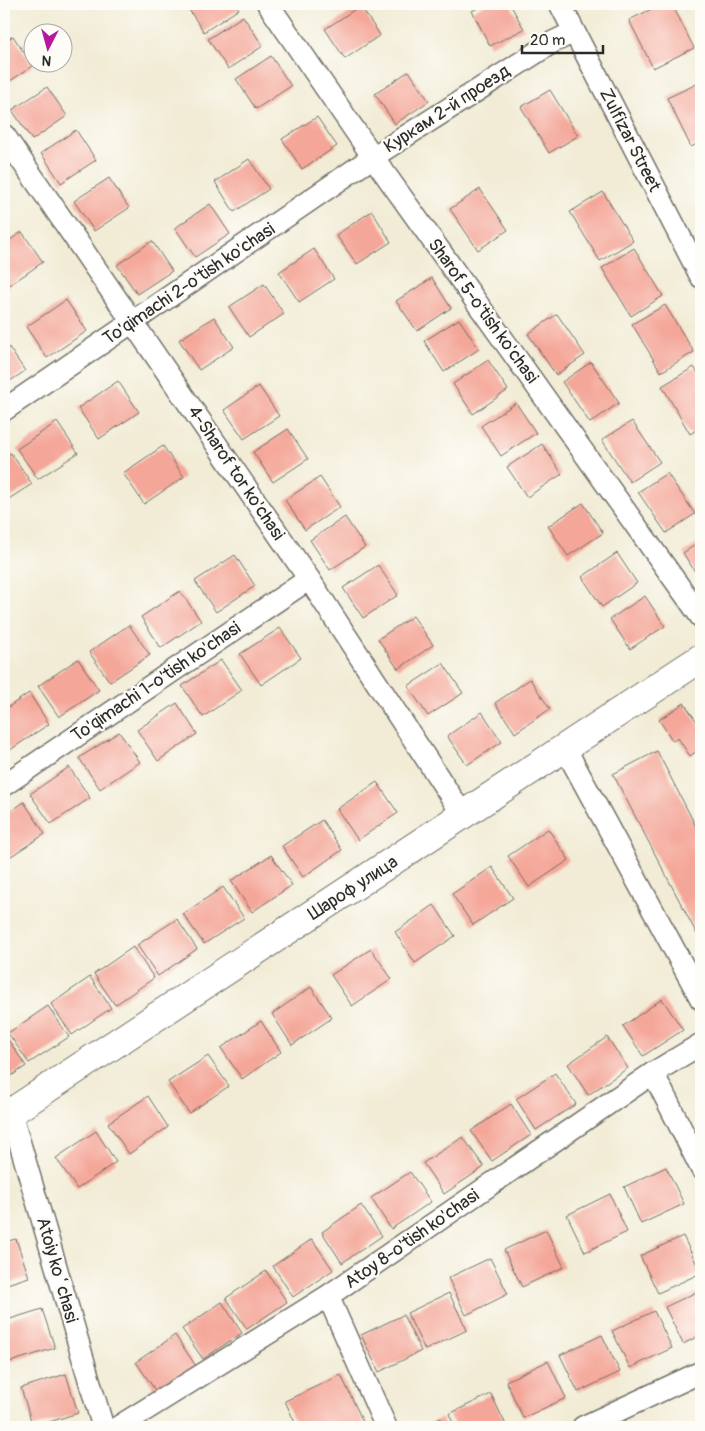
<svg xmlns="http://www.w3.org/2000/svg" width="705" height="1431" font-family="Pangolin,sans-serif">
<style>
.building{fill:#f4a698}
.lines{fill:none;stroke-linecap:round;stroke-linejoin:round}
.minor-casing{stroke:#716f67;stroke-width:24}
.tertiary-casing{stroke:#716f67;stroke-width:30}
.minor{stroke:#fff;stroke-width:21}
.tertiary{stroke:#fff;stroke-width:28}
.labels{text-anchor:middle;dominant-baseline:central;stroke-width:4.5;stroke-linejoin:round;paint-order:stroke}
.street-label{font-size:18px;fill:#2b2b2b;stroke:#fdfcf7}
</style>
<rect width="100%" height="100%" fill="#fdfcf7"/>
<filter id="ink" filterUnits="userSpaceOnUse"><feTurbulence type="fractalNoise" baseFrequency=".02" numOctaves="2"/><feDisplacementMap in="SourceGraphic" scale="10" xChannelSelector="R" yChannelSelector="G"/><feConvolveMatrix kernelMatrix="1 2 1 2 8 2 1 2 1" color-interpolation-filters="sRGB"/></filter>
<filter id="wash" filterUnits="userSpaceOnUse"><feTurbulence type="fractalNoise" baseFrequency=".0096" numOctaves="4" result="noise"/><feDisplacementMap in="SourceGraphic" scale="20" xChannelSelector="R" yChannelSelector="G"/><feGaussianBlur stdDeviation="1.12" result="paint"/><feColorMatrix in="noise" values="0 0 0 0 0 0 0 0 0 0 0 0 0 0 0 0 0 1.4 0 .05"/><feComposite in="paint" operator="in"/></filter>
<g filter="url(#wash)">
<rect width="100%" height="100%" fill="#f2ecd6"/>
<g id="blocks">
<!-- building -->
<g class="building">
<polygon points="185,4 235,4 239,9 204,32"/>
<polygon points="485,4 510,4 524,29 490,46 472,11"/>
<polygon points="662,4 672,4 694,48 653,68 629,20"/>
<polygon points="360,6 380,35 345,59 325,29"/>
<polygon points="243,16 263,46 228,69 208,39"/>
<polygon points="13,36 33,66 4,85 4,42"/>
<polygon points="271,56 291,86 256,109 236,79"/>
<polygon points="409,71 429,101 395,124 375,94"/>
<polygon points="701,82 701,142 691,147 667,98"/>
<polygon points="47,87 67,116 32,140 12,110"/>
<polygon points="550,90 578,136 549,153 521,107"/>
<polygon points="317,117 337,146 302,169 282,139"/>
<polygon points="76,130 96,160 61,183 41,153"/>
<polygon points="249,159 269,189 234,212 215,182"/>
<polygon points="109,178 129,208 94,231 74,201"/>
<polygon points="480,189 508,230 478,250 450,209"/>
<polygon points="603,192 633,241 600,261 570,212"/>
<polygon points="210,204 230,234 195,257 175,228"/>
<polygon points="372,211 391,242 357,264 336,235"/>
<polygon points="22,232 43,262 4,289 4,244"/>
<polygon points="152,241 172,271 137,294 117,265"/>
<polygon points="634,248 663,296 631,316 602,268"/>
<polygon points="314,249 334,279 299,302 279,272"/>
<polygon points="432,278 451,308 417,331 396,301"/>
<polygon points="264,284 284,314 249,337 229,307"/>
<polygon points="66,300 87,331 47,358 26,327"/>
<polygon points="665,305 694,352 661,372 632,324"/>
<polygon points="557,314 585,355 556,375 528,334"/>
<polygon points="214,317 234,347 199,370 179,340"/>
<polygon points="459,319 479,349 444,372 424,341"/>
<polygon points="4,340 25,371 4,385"/>
<polygon points="488,360 508,390 473,414 453,384"/>
<polygon points="591,362 619,403 590,423 562,382"/>
<polygon points="694,367 701,379 701,427 690,434 662,386"/>
<polygon points="118,381 139,412 99,439 78,408"/>
<polygon points="259,386 279,416 244,439 224,410"/>
<polygon points="516,403 536,433 501,456 481,426"/>
<polygon points="632,421 660,462 630,482 602,440"/>
<polygon points="57,422 78,453 38,479 17,449"/>
<polygon points="288,429 308,459 273,482 253,452"/>
<polygon points="542,444 562,474 527,497 507,467"/>
<polygon points="163,446 184,477 144,504 123,473"/>
<polygon points="11,453 32,484 4,502 4,458"/>
<polygon points="667,473 695,514 666,533 638,492"/>
<polygon points="320,477 340,507 305,530 285,500"/>
<polygon points="583,503 603,533 568,556 548,526"/>
<polygon points="345,517 365,547 330,570 310,540"/>
<polygon points="701,541 701,581 683,553"/>
<polygon points="617,553 637,583 602,607 582,577"/>
<polygon points="235,555 255,586 216,612 195,581"/>
<polygon points="378,565 398,595 363,618 343,588"/>
<polygon points="180,591 201,621 161,648 141,617"/>
<polygon points="645,596 665,626 630,649 610,619"/>
<polygon points="413,616 433,645 398,669 378,639"/>
<polygon points="129,625 150,655 110,682 89,652"/>
<polygon points="280,628 301,658 261,685 240,654"/>
<polygon points="78,659 99,690 59,717 38,686"/>
<polygon points="221,660 242,690 203,717 182,686"/>
<polygon points="443,663 463,693 428,716 408,686"/>
<polygon points="530,679 550,709 515,733 495,703"/>
<polygon points="29,693 49,724 10,750 4,741 4,710"/>
<polygon points="177,703 197,734 158,761 137,730"/>
<polygon points="684,703 701,728 701,748 690,756 678,738 673,741 659,720"/>
<polygon points="482,712 502,742 467,765 447,736"/>
<polygon points="119,732 140,762 100,789 79,758"/>
<polygon points="657,751 701,836 701,942 613,774"/>
<polygon points="69,767 90,798 51,824 30,794"/>
<polygon points="377,782 398,813 358,840 337,809"/>
<polygon points="24,802 45,834 5,860 4,816"/>
<polygon points="322,820 342,850 303,877 282,846"/>
<polygon points="548,829 569,860 529,887 508,856"/>
<polygon points="271,855 292,885 252,912 231,881"/>
<polygon points="492,867 513,898 473,925 452,894"/>
<polygon points="223,887 244,918 204,944 183,914"/>
<polygon points="434,905 455,936 415,963 395,932"/>
<polygon points="177,919 197,949 158,976 137,945"/>
<polygon points="133,947 154,978 115,1005 94,974"/>
<polygon points="371,949 392,979 352,1006 331,975"/>
<polygon points="90,977 111,1008 72,1035 51,1004"/>
<polygon points="311,987 332,1018 292,1045 272,1014"/>
<polygon points="662,999 683,1030 643,1056 623,1026"/>
<polygon points="48,1006 69,1037 29,1063 8,1033"/>
<polygon points="261,1021 281,1052 242,1079 221,1048"/>
<polygon points="5,1035 26,1066 4,1081 4,1036"/>
<polygon points="607,1037 628,1068 588,1095 568,1064"/>
<polygon points="208,1056 229,1086 189,1113 168,1082"/>
<polygon points="555,1073 576,1104 536,1130 516,1099"/>
<polygon points="148,1096 168,1127 129,1154 108,1123"/>
<polygon points="511,1104 531,1135 492,1161 471,1131"/>
<polygon points="96,1131 116,1162 77,1189 56,1158"/>
<polygon points="463,1137 484,1167 444,1194 423,1163"/>
<polygon points="666,1167 684,1204 641,1224 624,1187"/>
<polygon points="410,1172 431,1202 391,1229 371,1198"/>
<polygon points="610,1194 627,1232 585,1252 567,1215"/>
<polygon points="361,1205 382,1236 342,1263 322,1232"/>
<polygon points="546,1230 564,1267 522,1287 504,1250"/>
<polygon points="683,1236 701,1273 658,1293 640,1256"/>
<polygon points="16,1239 29,1277 4,1285 4,1242"/>
<polygon points="312,1239 333,1270 293,1297 273,1266"/>
<polygon points="490,1258 508,1294 466,1315 448,1278"/>
<polygon points="266,1271 287,1302 247,1329 226,1298"/>
<polygon points="701,1290 701,1335 683,1344 665,1307"/>
<polygon points="449,1293 467,1330 425,1350 407,1313"/>
<polygon points="222,1302 242,1333 203,1359 182,1329"/>
<polygon points="42,1309 55,1348 10,1362 4,1343 4,1321"/>
<polygon points="654,1311 672,1348 630,1368 612,1331"/>
<polygon points="403,1315 421,1351 379,1372 361,1335"/>
<polygon points="175,1335 196,1366 157,1393 136,1362"/>
<polygon points="602,1335 620,1372 578,1392 560,1355"/>
<polygon points="548,1361 566,1398 523,1418 506,1381"/>
<polygon points="66,1374 78,1413 33,1427 21,1388"/>
<polygon points="341,1375 365,1426 297,1427 285,1401"/>
<polygon points="491,1394 507,1427 455,1427 449,1414"/>
<polygon points="441,1418 445,1427 422,1427"/>
</g>
</g>
</g>
<g filter="url(#ink)">
<use href="#blocks" fill-opacity="0" stroke="#716f67" stroke-width="1"/>
<g class="lines">
<defs>
<g id="minor">
<polyline points="268,4 373,157 701,617"/>
<polyline points="560,4 701,277"/>
<polyline points="4,135 309,579 463,815"/>
<polyline points="4,410 373,157 553,42 574,32"/>
<polyline points="565,748 701,999"/>
<polyline points="4,785 309,579"/>
<polyline points="653,1073 701,1168"/>
<polyline points="11,1113 103,1427"/>
<polyline points="328,1296 386,1427"/>
<polyline points="118,1427 328,1296 653,1073 701,1044"/>
<polyline points="583,1427 701,1372"/>
</g>
<polyline id="tertiary" points="4,1117 701,658"/>
</defs>
<!-- minor casing -->
<use href="#minor" class="minor-casing"/>
<!-- tertiary casing -->
<use href="#tertiary" class="tertiary-casing"/>
<!-- minor -->
<use href="#minor" class="minor"/>
<!-- tertiary -->
<use href="#tertiary" class="tertiary"/>
</g>
</g>
<g class="labels">
<!-- street labels -->
<g class="street-label">
<text transform="translate(447 109) rotate(-33)">Куркам 2-й проезд</text>
<text transform="translate(630 140) rotate(63)">Zulfizar Street</text>
<text transform="translate(189 284) rotate(-34)">To'qimachi 2-o'tish ko'chasi</text>
<text transform="translate(483 311) rotate(54)">Sharof 5-o'tish ko'chasi</text>
<text transform="translate(236 473) rotate(56)">4-Sharof tor ko'chasi</text>
<text transform="translate(156 682) rotate(-34)">To'qimachi 1-o'tish ko'chasi</text>
<text transform="translate(353 888) rotate(-33)">Шароф улица</text>
<text transform="translate(412 1239) rotate(-35)">Atoy 8-o'tish ko'chasi</text>
<text transform="translate(57 1270) rotate(74)">Atoiy koʻchasi</text>
</g>
</g>
<!-- margin -->
<rect width="705" height="1431" fill="none" stroke="#fdfcf7" stroke-width="20"/>
<!-- north arrow -->
<g transform="translate(48 48) rotate(186)"><circle r="24" fill="#fdfcf7" stroke="#a9a8a5"/>
<path d="M0-4L9 19L0 12L-9 19Z" fill="#b5179e"/>
<text y="-8" font-size="14" font-weight="bold" text-anchor="middle" fill="#2b2b2b">N</text>
</g>
<!-- scale -->
<path d="M522 45v8h81v-8" fill="none" stroke="#2b2b2b" stroke-width="2.5"/>
<text x="530" y="45" font-size="15" fill="#2b2b2b" stroke="#fdfcf7" stroke-width="4" paint-order="stroke">20 m</text>
</svg>
